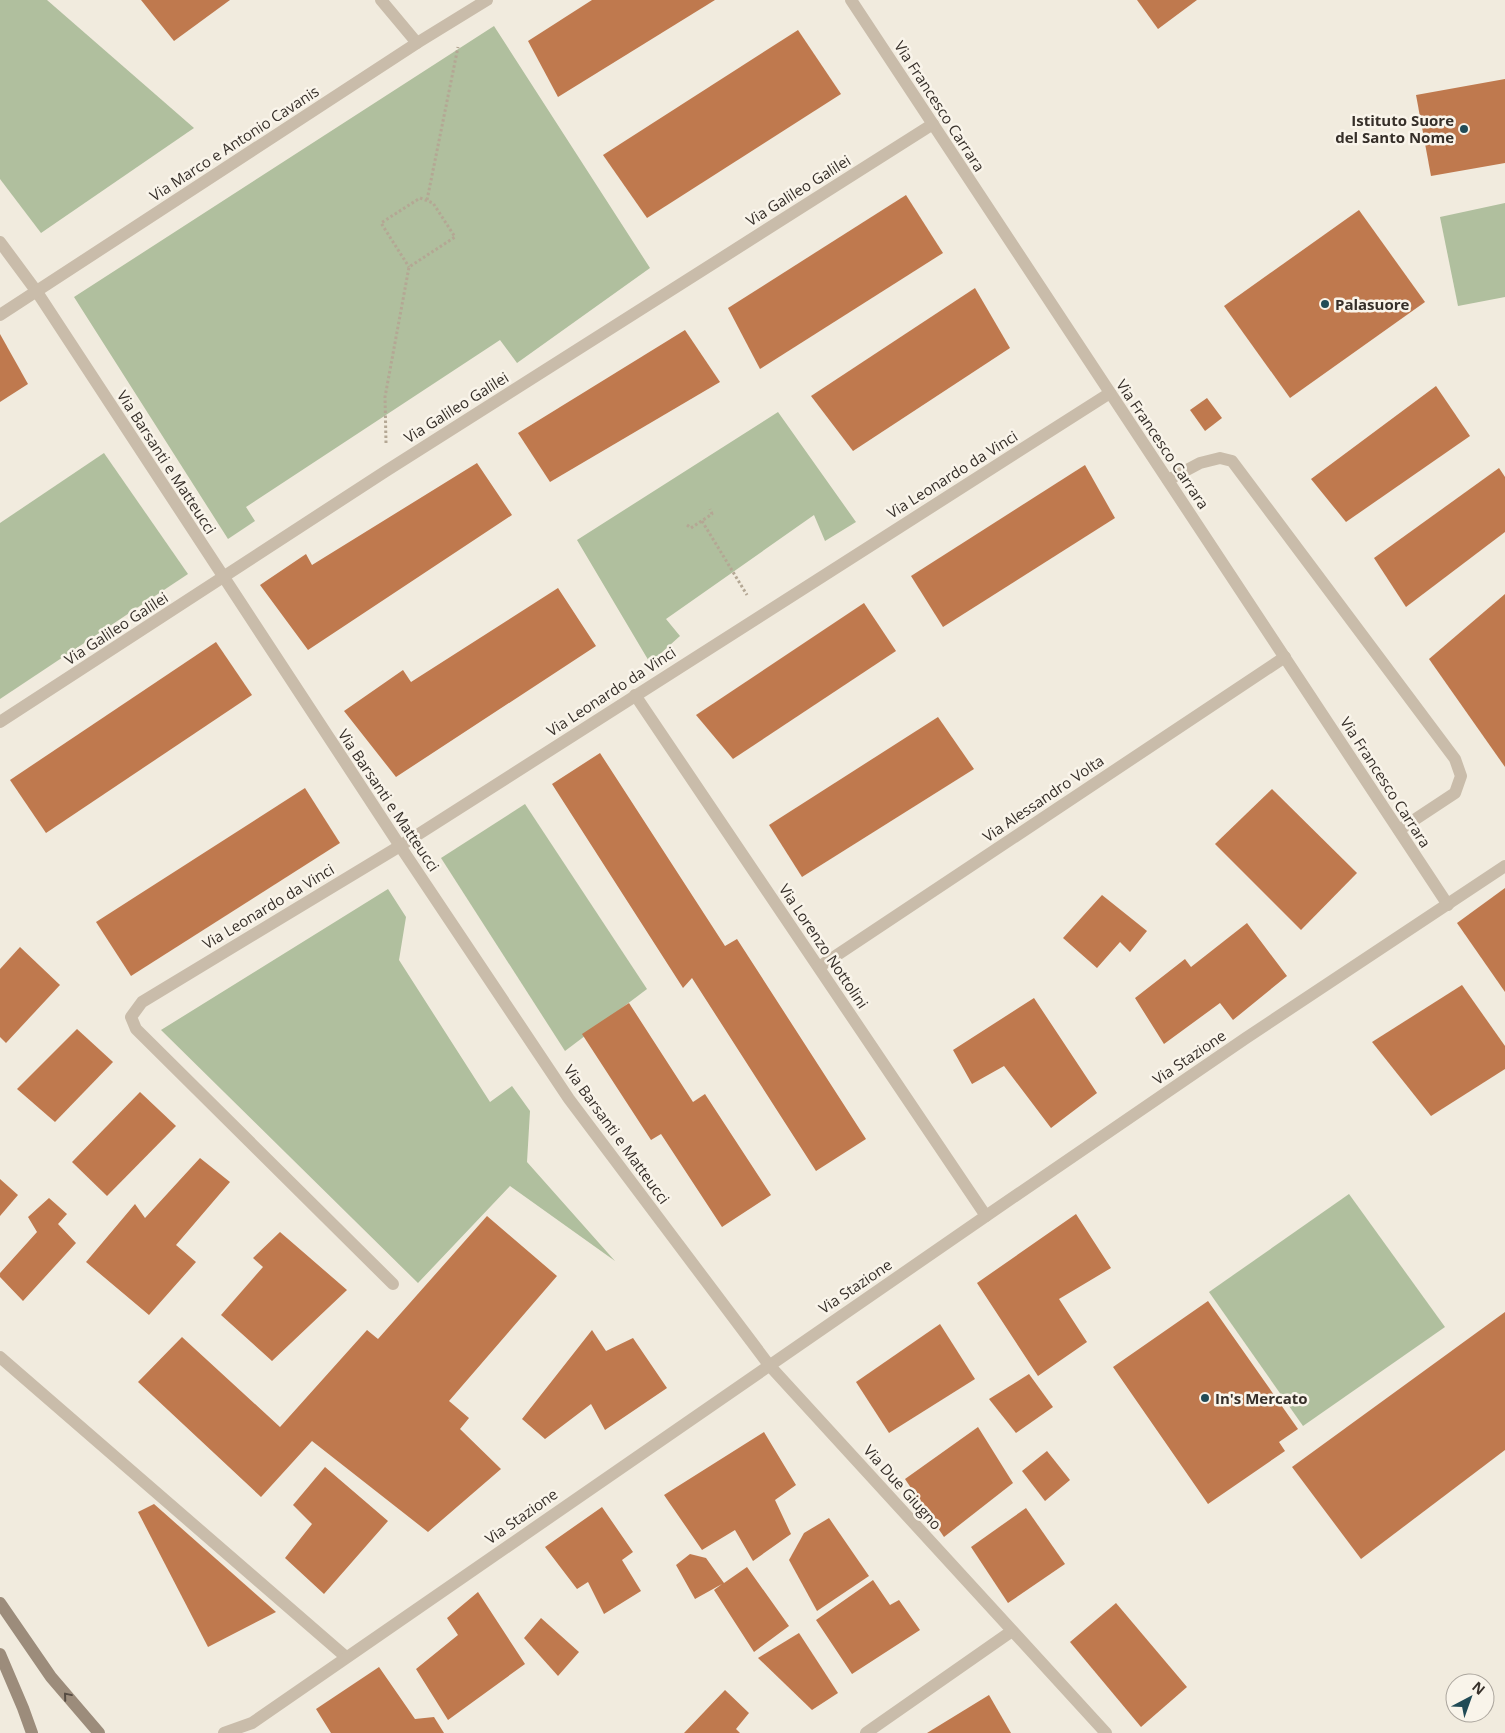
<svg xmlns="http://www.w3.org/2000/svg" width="1505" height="1733" font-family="'Open Sans',sans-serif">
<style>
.green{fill:#b0bf9e}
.building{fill:#bf794e}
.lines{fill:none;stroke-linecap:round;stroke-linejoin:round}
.path{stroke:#b4a794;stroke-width:3;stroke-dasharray:2.5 2.5;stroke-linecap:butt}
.service{stroke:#c9bcaa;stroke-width:12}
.minor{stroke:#c9bcaa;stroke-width:12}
.secondary{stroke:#9c8c7b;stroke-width:12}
.oneway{stroke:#554b42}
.poi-dot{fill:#214b56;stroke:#f9f4ea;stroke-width:2}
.labels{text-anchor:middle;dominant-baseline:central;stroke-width:5;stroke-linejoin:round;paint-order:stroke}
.street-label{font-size:15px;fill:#362f29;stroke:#f9f4ea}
.poi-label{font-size:15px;font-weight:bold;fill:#362f29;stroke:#f9f4ea;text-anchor:start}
</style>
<rect width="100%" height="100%" fill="#f1ebde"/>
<!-- green -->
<g class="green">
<polygon points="0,0 47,0 194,128 41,233 0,179"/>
<polygon points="494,26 650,268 517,363 500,340 246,507 255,521 228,539 74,297"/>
<polygon points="1505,203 1505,297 1458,306 1440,217"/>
<polygon points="778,412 856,522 825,541 814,515 666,619 680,636 650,663 577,540"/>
<polygon points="104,453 188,574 0,699 0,523"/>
<polygon points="525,804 647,989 565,1051 441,858"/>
<polygon points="388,889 406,917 399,960 490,1102 512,1086 530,1111 527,1162 615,1261 510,1186 418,1283 161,1030"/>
<polygon points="1349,1194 1445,1327 1303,1426 1209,1292"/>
</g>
<!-- building -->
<g class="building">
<polygon points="141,0 230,0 174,41"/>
<polygon points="592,0 715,0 558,97 528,41"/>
<polygon points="1137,0 1197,0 1158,29"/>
<polygon points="798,30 841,94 647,218 603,155"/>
<polygon points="1505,79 1505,163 1431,176 1416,95"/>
<polygon points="906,195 943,253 760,369 728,308"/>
<polygon points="1359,210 1425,302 1290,398 1224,306"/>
<polygon points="975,288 1010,348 853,451 811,396"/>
<polygon points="685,330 720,382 550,482 518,433"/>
<polygon points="0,334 28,384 0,402"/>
<polygon points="1436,386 1470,436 1346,522 1311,479"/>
<polygon points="1207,398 1222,418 1205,431 1190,410"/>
<polygon points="477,463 512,515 308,650 260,585 306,554 312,565"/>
<polygon points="1085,465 1115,518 943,627 911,576"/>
<polygon points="1499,468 1505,477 1505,532 1406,607 1374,558"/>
<polygon points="558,588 596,646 396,777 344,711 403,670 411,682"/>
<polygon points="1505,594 1505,767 1429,659"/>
<polygon points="864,603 896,651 733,759 696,715"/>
<polygon points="216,642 252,695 46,833 10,780"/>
<polygon points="938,717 974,769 802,877 769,825"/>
<polygon points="600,753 725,946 737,939 866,1139 816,1171 692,978 683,988 552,784"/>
<polygon points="305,788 340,843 131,976 96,922"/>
<polygon points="1272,789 1357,873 1301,930 1215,844"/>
<polygon points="1505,888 1505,992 1457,923"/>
<polygon points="1102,895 1147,931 1130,952 1120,942 1097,968 1063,938"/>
<polygon points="1247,923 1287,976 1233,1020 1220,1003 1164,1044 1135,998 1185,959 1191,967"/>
<polygon points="20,947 60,985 6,1043 0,1037 0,969"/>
<polygon points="1462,985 1505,1046 1505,1069 1431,1116 1372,1042"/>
<polygon points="1034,998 1097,1093 1051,1128 1004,1066 972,1084 953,1050"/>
<polygon points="629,1003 693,1102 705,1094 771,1195 722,1227 661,1134 651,1140 582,1034"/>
<polygon points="77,1029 113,1062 55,1122 17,1089"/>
<polygon points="140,1092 176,1126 107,1196 72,1162"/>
<polygon points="200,1158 230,1182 176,1245 196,1262 149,1315 86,1262 135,1204 145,1218"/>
<polygon points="0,1179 18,1195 0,1216"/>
<polygon points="49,1198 67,1214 58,1224 76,1243 23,1301 0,1277 0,1273 37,1232 28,1217"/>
<polygon points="1076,1214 1111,1268 1059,1299 1087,1342 1038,1376 977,1283"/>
<polygon points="487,1216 557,1276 449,1401 469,1418 460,1429 501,1469 428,1532 312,1441 261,1497 138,1382 182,1337 280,1427 367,1330 378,1339"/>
<polygon points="280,1232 347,1290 272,1361 221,1315 263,1267 253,1258"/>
<polygon points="1208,1301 1298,1429 1279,1442 1285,1451 1208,1504 1113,1367"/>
<polygon points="1505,1312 1505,1450 1361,1559 1292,1467"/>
<polygon points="940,1324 975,1379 889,1433 856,1382"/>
<polygon points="592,1330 606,1351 633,1338 667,1388 605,1430 591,1404 545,1439 522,1419"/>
<polygon points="1029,1374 1053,1407 1016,1433 989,1399"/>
<polygon points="978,1427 1013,1483 944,1537 905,1479"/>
<polygon points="764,1432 796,1485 775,1500 791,1534 753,1561 735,1530 702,1550 664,1495"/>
<polygon points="1047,1451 1070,1480 1045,1501 1022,1471"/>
<polygon points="325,1467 388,1521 324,1594 285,1558 312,1524 293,1505"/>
<polygon points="154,1504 276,1612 208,1647 138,1512"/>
<polygon points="602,1507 633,1552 622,1560 641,1591 604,1614 588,1582 577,1589 545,1547"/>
<polygon points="1026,1508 1065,1564 1008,1603 971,1547"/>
<polygon points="829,1518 869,1576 817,1611 789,1560 804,1533"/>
<polygon points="690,1554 706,1558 724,1583 747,1567 789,1626 754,1652 714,1590 722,1584 695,1599 676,1565"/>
<polygon points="873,1580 890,1605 899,1600 920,1630 852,1674 816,1620"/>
<polygon points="478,1592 525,1664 448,1720 416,1669 458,1635 447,1618"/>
<polygon points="1116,1603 1187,1687 1141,1727 1070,1642"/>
<polygon points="541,1618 579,1652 558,1676 524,1638"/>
<polygon points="799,1633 838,1693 812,1710 758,1658"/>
<polygon points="379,1667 415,1719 434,1717 444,1733 331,1733 316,1709"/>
<polygon points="725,1690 749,1713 736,1729 740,1733 684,1733"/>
<polygon points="989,1695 1011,1733 927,1733"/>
</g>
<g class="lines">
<!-- path -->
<g class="path">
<polyline points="427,200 458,47"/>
<polyline points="386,443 385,397 409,267 455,237 433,203 420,198 381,223 409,267"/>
<polyline points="702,521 747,595"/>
<polyline points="687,525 691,528 712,514 710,509"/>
</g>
<!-- service -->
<g class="service">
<polyline points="381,0 417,43"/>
<polyline points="1168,480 1200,463 1220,458 1232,461 1455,759 1461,776 1455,793 1399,830"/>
<polyline points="0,1357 346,1657"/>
</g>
<!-- minor -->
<g class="minor">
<polyline points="851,0 1448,905"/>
<polyline points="0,242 37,292 400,846 569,1099 769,1365 1106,1733"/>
<polyline points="0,315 417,43 487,0"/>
<polyline points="635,695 986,1216"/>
<polyline points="0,722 386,471 933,124"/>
<polyline points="819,967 1285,657"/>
<polyline points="393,1284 136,1029 131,1017 142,1002 400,846 1110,393"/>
<polyline points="224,1733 252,1723 986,1216 1246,1038 1505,866"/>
<polyline points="866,1733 1012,1631"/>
</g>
<!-- secondary -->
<g class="secondary">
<polyline points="0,1603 51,1677 99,1733"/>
<polyline points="0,1654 23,1708 32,1733"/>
</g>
</g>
<!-- one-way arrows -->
<defs><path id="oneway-chevron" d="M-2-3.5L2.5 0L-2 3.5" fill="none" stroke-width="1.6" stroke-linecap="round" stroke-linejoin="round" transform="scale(1.25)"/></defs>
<use class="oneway" href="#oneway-chevron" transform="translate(67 1696) rotate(-130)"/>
<!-- markers -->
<g class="poi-dot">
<circle cx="1464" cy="129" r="5"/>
<circle cx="1325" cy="304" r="5"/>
<circle cx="1205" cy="1398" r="5"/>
</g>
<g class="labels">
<!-- street labels -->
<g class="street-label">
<text transform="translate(940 106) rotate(57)">Via Francesco Carrara</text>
<text transform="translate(234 143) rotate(-33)">Via Marco e Antonio Cavanis</text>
<text transform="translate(798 190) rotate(-32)">Via Galileo Galilei</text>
<text transform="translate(456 407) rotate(-32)">Via Galileo Galilei</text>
<text transform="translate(1163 444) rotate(56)">Via Francesco Carrara</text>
<text transform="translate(167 462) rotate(57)">Via Barsanti e Matteucci</text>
<text transform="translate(952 474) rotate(-32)">Via Leonardo da Vinci</text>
<text transform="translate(116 628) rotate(-33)">Via Galileo Galilei</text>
<text transform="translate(611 691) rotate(-33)">Via Leonardo da Vinci</text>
<text transform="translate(1386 782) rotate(57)">Via Francesco Carrara</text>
<text transform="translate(1043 798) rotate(-34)">Via Alessandro Volta</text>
<text transform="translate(389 800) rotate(56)">Via Barsanti e Matteucci</text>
<text transform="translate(268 906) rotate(-31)">Via Leonardo da Vinci</text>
<text transform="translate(824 946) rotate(56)">Via Lorenzo Nottolini</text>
<text transform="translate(1189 1057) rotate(-34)">Via Stazione</text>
<text transform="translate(617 1134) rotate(54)">Via Barsanti e Matteucci</text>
<text transform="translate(855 1286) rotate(-34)">Via Stazione</text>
<text transform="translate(903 1487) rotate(48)">Via Due Giugno</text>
<text transform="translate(521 1516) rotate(-35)">Via Stazione</text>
</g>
<!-- poi labels -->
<g class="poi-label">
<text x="1454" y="120" text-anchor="end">Istituto Suore<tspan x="1454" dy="17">del Santo Nome</tspan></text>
<text x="1335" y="304">Palasuore</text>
<text x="1215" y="1398">In's Mercato</text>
</g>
</g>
<!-- north arrow -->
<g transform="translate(1470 1698) rotate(41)"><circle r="24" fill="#f9f4ea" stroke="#aba59d"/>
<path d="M0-4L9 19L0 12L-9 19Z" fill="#214b56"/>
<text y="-8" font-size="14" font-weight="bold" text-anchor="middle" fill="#362f29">N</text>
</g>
</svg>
